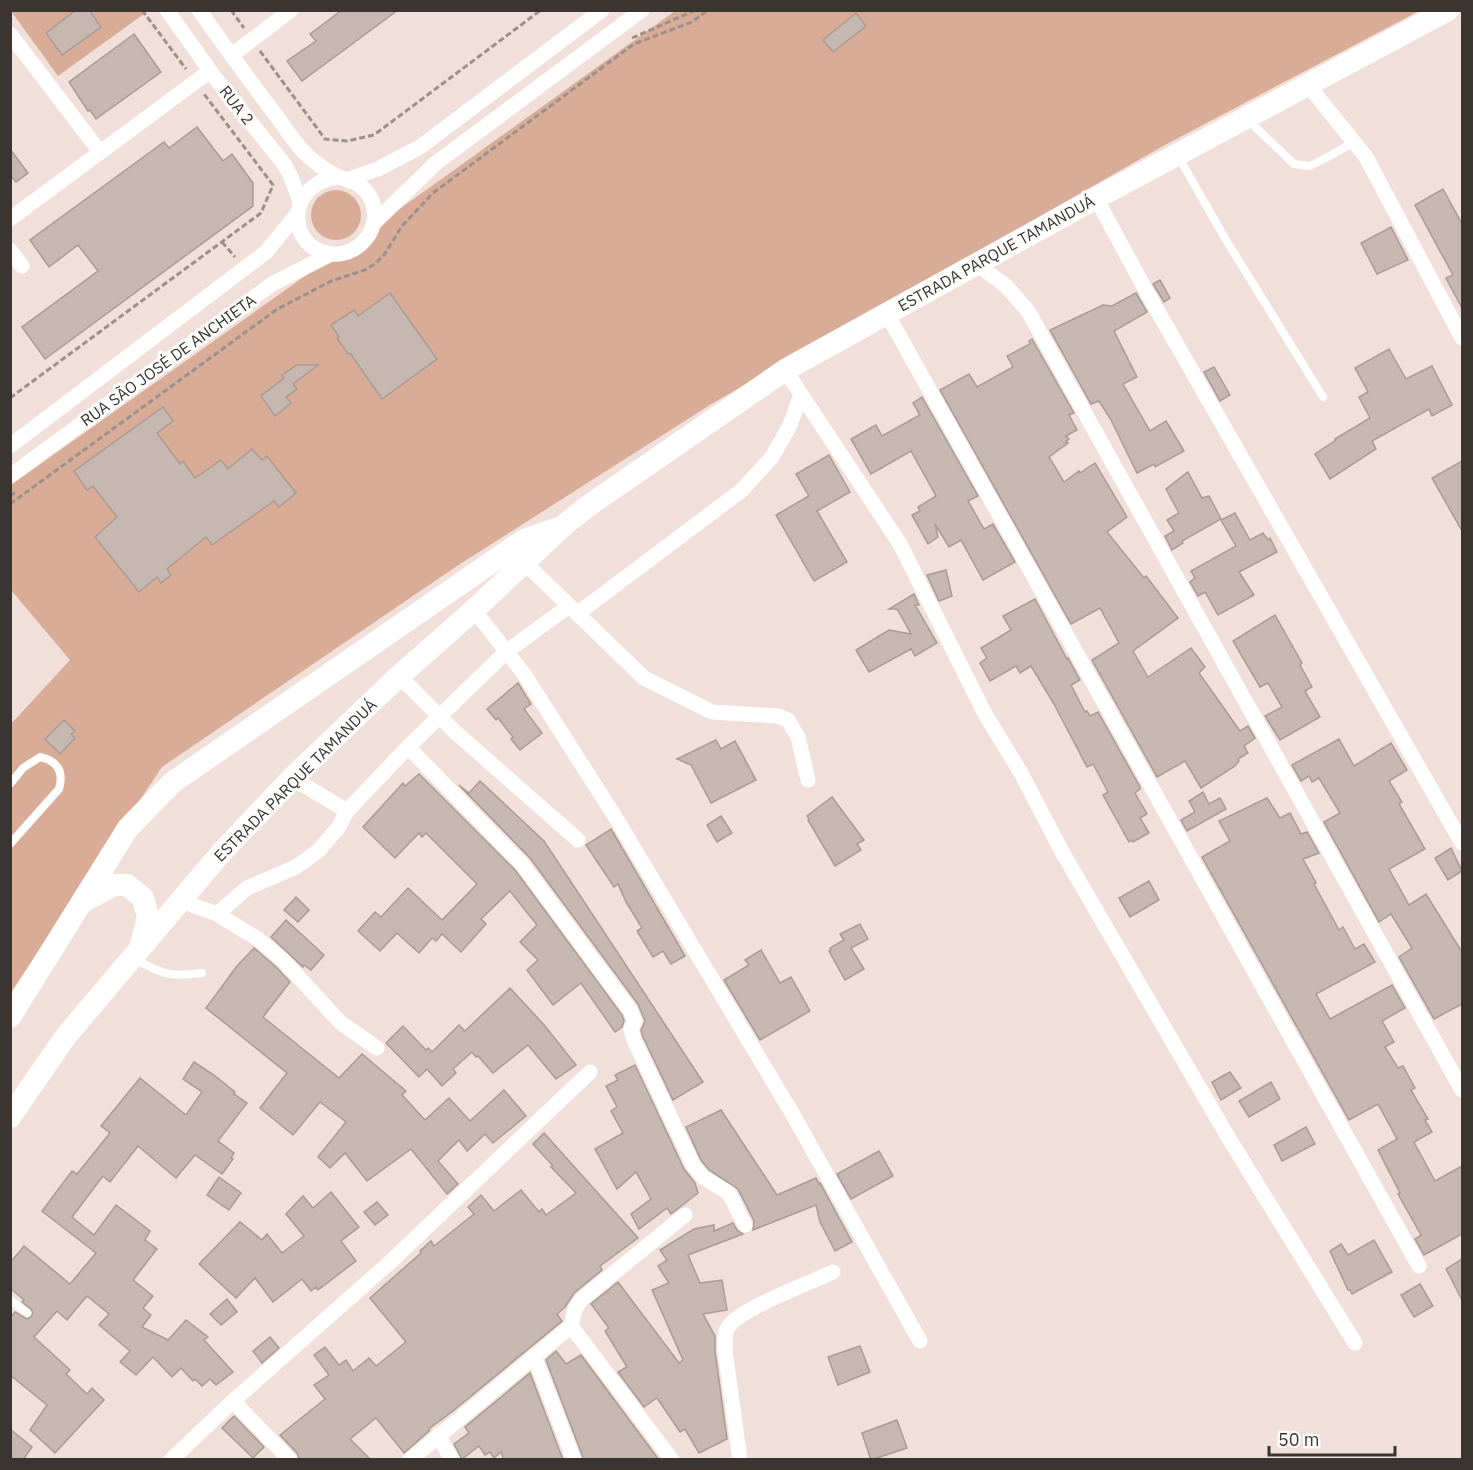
<svg xmlns="http://www.w3.org/2000/svg" width="1473" height="1470" font-family="'IBM Plex Sans',sans-serif">
<style>
.green{fill:#d8ac96}
.building{fill:#c6b8b0;stroke:#a99b94;stroke-width:1.5}
.lines{fill:none;stroke-linecap:round;stroke-linejoin:round}
.path{stroke:#9b908b;stroke-width:3;stroke-dasharray:6 3;stroke-linecap:butt}
.service{stroke:#fff;stroke-width:8}
.minor{stroke:#fff;stroke-width:15}
.primary{stroke:#fff;stroke-width:22}
.labels{text-anchor:middle;dominant-baseline:central;stroke-width:6;stroke-linejoin:round;paint-order:stroke}
.street-label{font-size:16px;fill:#3b3532;stroke:#fff}
</style>
<rect width="100%" height="100%" fill="#f0e0d9"/>
<!-- green -->
<g class="green">
<polygon points="11,11 148,11 58,76"/>
<polygon points="675,11 1419,11 1163,146 713,403 457,566 162,767 11,992 11,724 70,660 11,590 11,485 429,188"/>
<circle cx="336" cy="215" r="25"/>
</g>
<!-- building -->
<g class="building">
<polygon points="76,10 89,10 101,27 62,55 46,33"/>
<polygon points="342,10 398,10 302,81 287,61 316,41 310,34"/>
<polygon points="856,13 866,26 833,52 823,40"/>
<polygon points="134,34 161,72 96,119 90,110 88,111 69,82"/>
<polygon points="197,127 223,161 232,154 253,183 253,206 45,359 22,327 98,271 78,245 49,267 30,240 164,142 169,148"/>
<polygon points="10,149 28,173 16,182 10,175"/>
<polygon points="1443,189 1462,224 1462,308 1446,278 1453,275 1415,205"/>
<polygon points="1391,227 1408,260 1377,274 1361,243"/>
<polygon points="1160,280 1170,298 1164,302 1153,284"/>
<polygon points="390,293 437,359 382,399 350,353 348,354 337,338 339,337 331,325 354,310 358,316"/>
<polygon points="1136,293 1147,312 1114,331 1137,377 1123,384 1150,431 1166,421 1184,451 1155,467 1154,464 1137,473 1111,420 1099,401 1091,404 1050,330 1103,305 1112,306"/>
<polygon points="1032,339 1074,413 1069,415 1077,430 1066,436 1069,439 1066,442 1068,443 1049,457 1064,482 1079,471 1080,473 1095,463 1127,517 1107,532 1144,578 1146,576 1178,618 1133,651 1148,677 1191,648 1205,667 1199,673 1240,731 1248,726 1255,738 1244,746 1248,753 1238,759 1239,761 1235,766 1201,788 1185,761 1157,777 1092,660 1119,643 1100,608 1071,624 940,390 969,374 977,387 1013,367 1007,356 1030,344 1029,341"/>
<polygon points="1389,349 1406,379 1432,366 1452,405 1432,416 1429,409 1372,441 1376,449 1330,479 1315,454 1336,440 1335,439 1370,418 1359,397 1368,392 1355,368"/>
<polygon points="297,365 318,365 293,384 297,389 286,397 291,403 275,416 261,396 284,378 282,375"/>
<polygon points="1214,367 1230,395 1220,401 1204,372"/>
<polygon points="922,397 978,496 968,501 984,529 993,524 1015,562 983,580 961,540 949,547 935,524 938,537 928,544 912,515 920,511 918,507 936,496 911,451 871,474 851,439 876,425 882,436 920,415 913,403"/>
<polygon points="163,407 173,421 157,433 180,464 183,461 195,478 221,460 228,469 252,449 262,460 267,456 296,493 279,507 274,501 212,545 206,537 167,569 171,575 161,583 157,577 139,592 95,537 117,517 93,486 87,490 74,471"/>
<polygon points="829,455 850,492 817,511 847,562 814,581 776,515 809,496 796,474"/>
<polygon points="1462,461 1462,531 1432,478"/>
<polygon points="1188,472 1202,498 1209,496 1221,519 1182,541 1183,543 1172,550 1165,536 1174,531 1167,520 1179,513 1166,489"/>
<polygon points="1235,513 1250,540 1263,533 1268,540 1270,538 1277,552 1239,572 1254,595 1218,615 1205,592 1198,596 1190,582 1195,578 1191,571 1236,546 1221,520"/>
<polygon points="946,570 952,596 939,601 927,575"/>
<polygon points="914,594 919,605 915,605 937,643 915,656 911,649 869,672 856,650 889,630 911,634 897,609 889,609"/>
<polygon points="1035,599 1067,659 1068,658 1080,680 1071,685 1085,712 1087,711 1090,716 1098,712 1140,787 1140,789 1135,793 1147,814 1140,818 1149,833 1133,842 1132,840 1129,842 1103,795 1108,792 1093,764 1087,767 1054,704 1031,666 1020,673 1016,666 990,681 980,663 987,658 981,648 1011,630 1003,616"/>
<polygon points="1275,615 1302,663 1300,665 1312,687 1305,691 1320,717 1280,740 1265,716 1282,707 1268,683 1260,687 1233,641"/>
<polygon points="518,683 531,704 524,709 542,733 520,750 511,739 513,737 498,718 496,720 487,709"/>
<polygon points="64,720 75,731 71,734 75,738 60,754 45,739"/>
<polygon points="1339,739 1354,766 1391,743 1407,770 1389,781 1402,802 1399,804 1425,849 1389,869 1409,905 1426,894 1462,952 1462,1004 1434,1019 1399,957 1412,948 1391,914 1379,922 1324,822 1340,813 1319,778 1312,782 1309,776 1301,781 1292,765"/>
<polygon points="716,740 721,749 735,741 756,780 711,803 691,765 677,759"/>
<polygon points="419,774 515,870 622,1015 624,1021 622,1027 615,1032 581,983 553,1005 527,970 538,960 520,942 537,925 510,891 481,919 486,924 461,952 442,934 436,941 432,938 419,953 397,933 380,951 358,931 375,912 381,917 408,888 442,920 477,884 426,833 422,837 419,833 395,858 363,827 403,783 405,786"/>
<polygon points="480,781 544,841 703,1082 673,1100 643,1037 641,1030 645,1021 638,1004 530,858 459,785 469,793"/>
<polygon points="1203,792 1209,804 1220,798 1226,809 1187,831 1181,820 1195,812 1189,801"/>
<polygon points="832,797 864,840 857,844 861,850 835,866 808,820 809,819 807,816"/>
<polygon points="1267,798 1280,818 1290,813 1301,834 1307,832 1319,853 1303,859 1316,883 1314,884 1339,930 1343,927 1355,949 1364,944 1375,962 1316,994 1330,1019 1392,985 1405,1008 1382,1021 1394,1042 1385,1047 1398,1068 1403,1066 1415,1088 1411,1090 1428,1119 1425,1120 1432,1132 1414,1142 1435,1181 1462,1166 1462,1234 1424,1255 1415,1239 1421,1235 1398,1194 1400,1193 1378,1150 1397,1139 1378,1104 1349,1120 1202,857 1230,841 1219,821"/>
<polygon points="721,816 732,833 717,842 707,825"/>
<polygon points="611,829 685,956 671,964 663,951 653,957 637,931 642,928 626,902 618,884 614,887 586,845"/>
<polygon points="1451,848 1462,871 1448,880 1435,858"/>
<polygon points="1149,881 1159,900 1130,917 1119,898"/>
<polygon points="296,897 309,910 298,922 284,910"/>
<polygon points="286,920 324,955 311,970 304,965 303,967 271,937"/>
<polygon points="860,924 868,939 851,948 864,969 845,980 829,951 831,950 830,948 844,940 840,934"/>
<polygon points="254,948 276,967 290,982 263,1017 339,1078 362,1054 406,1091 402,1095 425,1120 449,1098 470,1121 504,1090 526,1116 493,1143 485,1134 467,1151 459,1140 438,1161 458,1184 447,1194 411,1149 367,1181 345,1153 330,1168 318,1157 346,1122 320,1102 293,1135 260,1108 287,1073 206,1008 237,966"/>
<polygon points="761,950 780,983 791,977 810,1011 760,1040 724,980 749,965 745,960"/>
<polygon points="510,988 545,1026 576,1065 556,1079 528,1045 493,1073 478,1056 476,1057 472,1052 453,1069 456,1073 442,1086 427,1069 419,1077 386,1043 403,1026 426,1050 428,1048 432,1052 459,1025 465,1031"/>
<polygon points="194,1062 214,1075 235,1092 234,1094 247,1103 218,1141 234,1153 231,1158 233,1159 222,1174 195,1155 176,1178 138,1146 110,1182 103,1176 72,1217 94,1235 116,1205 150,1231 145,1240 157,1249 133,1280 153,1296 143,1308 151,1315 142,1327 168,1340 186,1320 208,1337 204,1340 233,1372 216,1385 210,1379 202,1386 195,1379 193,1381 181,1368 172,1377 153,1357 136,1375 120,1362 130,1351 99,1325 109,1314 87,1296 67,1320 57,1311 34,1337 70,1370 66,1374 87,1394 92,1388 104,1400 55,1453 30,1430 47,1405 10,1375 10,1318 15,1312 27,1319 31,1317 33,1313 31,1309 22,1302 24,1300 10,1288 10,1263 24,1246 70,1284 96,1253 42,1211 72,1171 77,1174 110,1133 101,1126 140,1078 186,1115 202,1092 183,1079"/>
<polygon points="635,1065 684,1169 695,1183 698,1193 671,1214 667,1208 639,1229 631,1214 651,1199 636,1172 617,1189 595,1149 623,1133 611,1111 617,1107 606,1086 618,1080 615,1075"/>
<polygon points="1230,1072 1241,1088 1221,1100 1212,1082"/>
<polygon points="1271,1082 1280,1099 1249,1117 1239,1101"/>
<polygon points="721,1110 777,1195 816,1178 819,1184 820,1183 852,1242 835,1251 820,1222 816,1205 753,1230 754,1221 738,1189 709,1170 701,1160 686,1127"/>
<polygon points="1306,1127 1315,1144 1282,1161 1274,1145"/>
<polygon points="544,1133 638,1238 600,1266 602,1270 574,1293 565,1307 557,1314 562,1321 453,1411 430,1428 429,1431 404,1453 376,1418 350,1439 371,1460 300,1460 297,1453 280,1435 325,1399 314,1385 329,1375 314,1355 325,1347 339,1365 346,1360 353,1371 369,1358 376,1366 406,1342 370,1298 421,1253 420,1251 431,1241 434,1246 474,1214 468,1207 481,1195 494,1211 521,1190 539,1212 542,1209 546,1215 576,1193 551,1167 553,1166 533,1144"/>
<polygon points="879,1151 893,1176 851,1199 837,1174"/>
<polygon points="219,1177 241,1193 229,1210 207,1195"/>
<polygon points="331,1192 359,1227 341,1241 356,1261 318,1290 316,1287 311,1291 302,1279 273,1302 255,1278 236,1298 199,1264 240,1222 262,1240 267,1234 282,1253 304,1236 286,1214 303,1196 313,1208"/>
<polygon points="377,1202 388,1215 375,1225 364,1212"/>
<polygon points="733,1223 737,1230 743,1234 688,1255 700,1283 722,1280 727,1310 703,1314 715,1336 715,1351 727,1439 699,1453 685,1429 680,1432 657,1398 644,1407 618,1372 627,1367 605,1331 609,1328 591,1304 618,1282 679,1363 683,1360 652,1290 669,1283 658,1266 667,1260 660,1250 694,1229 714,1225 714,1231"/>
<polygon points="1374,1240 1392,1272 1352,1294 1350,1290 1348,1290 1330,1251 1341,1244 1348,1255"/>
<polygon points="1462,1259 1462,1300 1446,1269"/>
<polygon points="1420,1284 1433,1306 1414,1317 1401,1295"/>
<polygon points="227,1299 237,1312 221,1325 210,1314"/>
<polygon points="270,1337 279,1348 262,1363 253,1351"/>
<polygon points="860,1346 870,1372 838,1385 828,1357"/>
<polygon points="556,1351 566,1364 581,1355 659,1460 584,1460 546,1360"/>
<polygon points="530,1373 563,1460 504,1460 501,1452 494,1458 490,1452 485,1455 479,1446 462,1459 454,1444 469,1433 465,1427"/>
<polygon points="234,1416 264,1447 253,1458 222,1428"/>
<polygon points="897,1420 907,1448 871,1460 862,1433"/>
<polygon points="10,1429 32,1447 23,1460 10,1460"/>
</g>
<g class="lines">
<!-- path -->
<g class="path">
<polyline points="142,10 186,69"/>
<polyline points="231,10 244,28"/>
<polyline points="632,38 696,10"/>
<polyline points="260,51 325,139 347,141 374,135 541,10"/>
<polyline points="222,242 235,257"/>
<polyline points="10,398 261,213 273,185 204,94"/>
<polyline points="10,496 17,491"/>
<polyline points="10,504 276,310 331,281 365,270 376,263 384,255 402,226 433,193 634,44 692,22 708,10"/>
</g>
<!-- service -->
<g class="service">
<polyline points="1248,120 1294,164 1310,166 1326,158 1354,142"/>
<polyline points="1178,156 1226,240 1323,397"/>
<path d="M10 784 23 768 40 757C58 761 64 772 59 789L10 844"/>
<path d="M135 959C163 975 171 977 202 973"/>
<polyline points="10,1300 27,1313"/>
</g>
<!-- minor -->
<g class="minor">
<polyline points="167,10 216,79 284,164 291,177 300,202"/>
<path d="M199 10C223 44 247 77 272 110 282 123 291 138 302 150 311 160 327 172 339 177 353 182 364 184 371 199 384 226 360 257 331 254 285 248 286 182 339 177"/>
<polyline points="10,34 100,152"/>
<polyline points="232,55 291,10"/>
<polyline points="1308,85 1366,157 1462,338"/>
<polyline points="349,179 378,169 420,147 602,10"/>
<polyline points="1096,198 1145,289 1462,843"/>
<polyline points="10,219 210,71"/>
<polyline points="374,223 436,163 642,10"/>
<polyline points="10,250 22,266"/>
<polyline points="977,264 1006,286 1028,311 1462,1090"/>
<polyline points="887,314 1419,1266"/>
<polyline points="785,370 900,544 985,714 1021,773 1061,850 1228,1137 1355,1343"/>
<polyline points="10,446 266,252 297,214"/>
<polyline points="10,476 272,284 331,254"/>
<polyline points="525,563 644,678 712,712 778,716 788,720 798,737 808,780"/>
<polyline points="474,610 524,674 614,815 792,1113 920,1341"/>
<polyline points="577,614 742,490 772,457 790,425 801,395"/>
<polyline points="399,676 454,731 578,840"/>
<polyline points="408,747 522,864 630,1010 635,1021 631,1029 634,1040 693,1165 703,1177 729,1193 745,1225"/>
<polyline points="292,778 347,811"/>
<polyline points="181,901 217,914 258,939 283,960 341,1023 377,1048"/>
<polyline points="217,914 247,888 296,867 318,851 338,828 347,811 408,747 506,652 569,606"/>
<polyline points="571,1326 672,1460"/>
<polyline points="534,1356 574,1460"/>
<polyline points="233,1401 290,1460"/>
<polyline points="438,1435 452,1460"/>
<polyline points="171,1460 233,1401 387,1265 590,1072"/>
<polyline points="410,1460 571,1326 575,1309 582,1299 685,1215"/>
<path d="M740 1460 725 1350C725 1342 724 1333 728 1327 741 1308 810 1283 833 1272"/>
</g>
<!-- primary -->
<g class="primary">
<polyline points="84,901 114,885 127,885 143,898 148,917 141,945"/>
<polyline points="10,1017 128,828 173,782 524,540 556,529"/>
<polyline points="10,1117 66,1036 221,853 292,778 399,676 474,610 563,526 588,506 785,370 1096,198 1448,10"/>
</g>
</g>
<g class="labels">
<!-- street labels -->
<g class="street-label">
<text transform="translate(237 105) rotate(52)">RUA 2</text>
<text transform="translate(996 253) rotate(-29)">ESTRADA PARQUE TAMANDUÁ</text>
<text transform="translate(168 360) rotate(-36)">RUA SÃO JOSÉ DE ANCHIETA</text>
<text transform="translate(295 780) rotate(-45)">ESTRADA PARQUE TAMANDUÁ</text>
</g>
</g>
<!-- border -->
<rect width="1473" height="1470" fill="none" stroke="#3b3532" stroke-width="24"/>
<!-- scale -->
<path d="M1269 1446v9h126v-9" fill="none" stroke="#3b3532" stroke-width="3"/>
<text x="1278" y="1446" font-size="18" fill="#3b3532" stroke="#ffffff" stroke-width="4.5" paint-order="stroke">50 m</text>
</svg>
